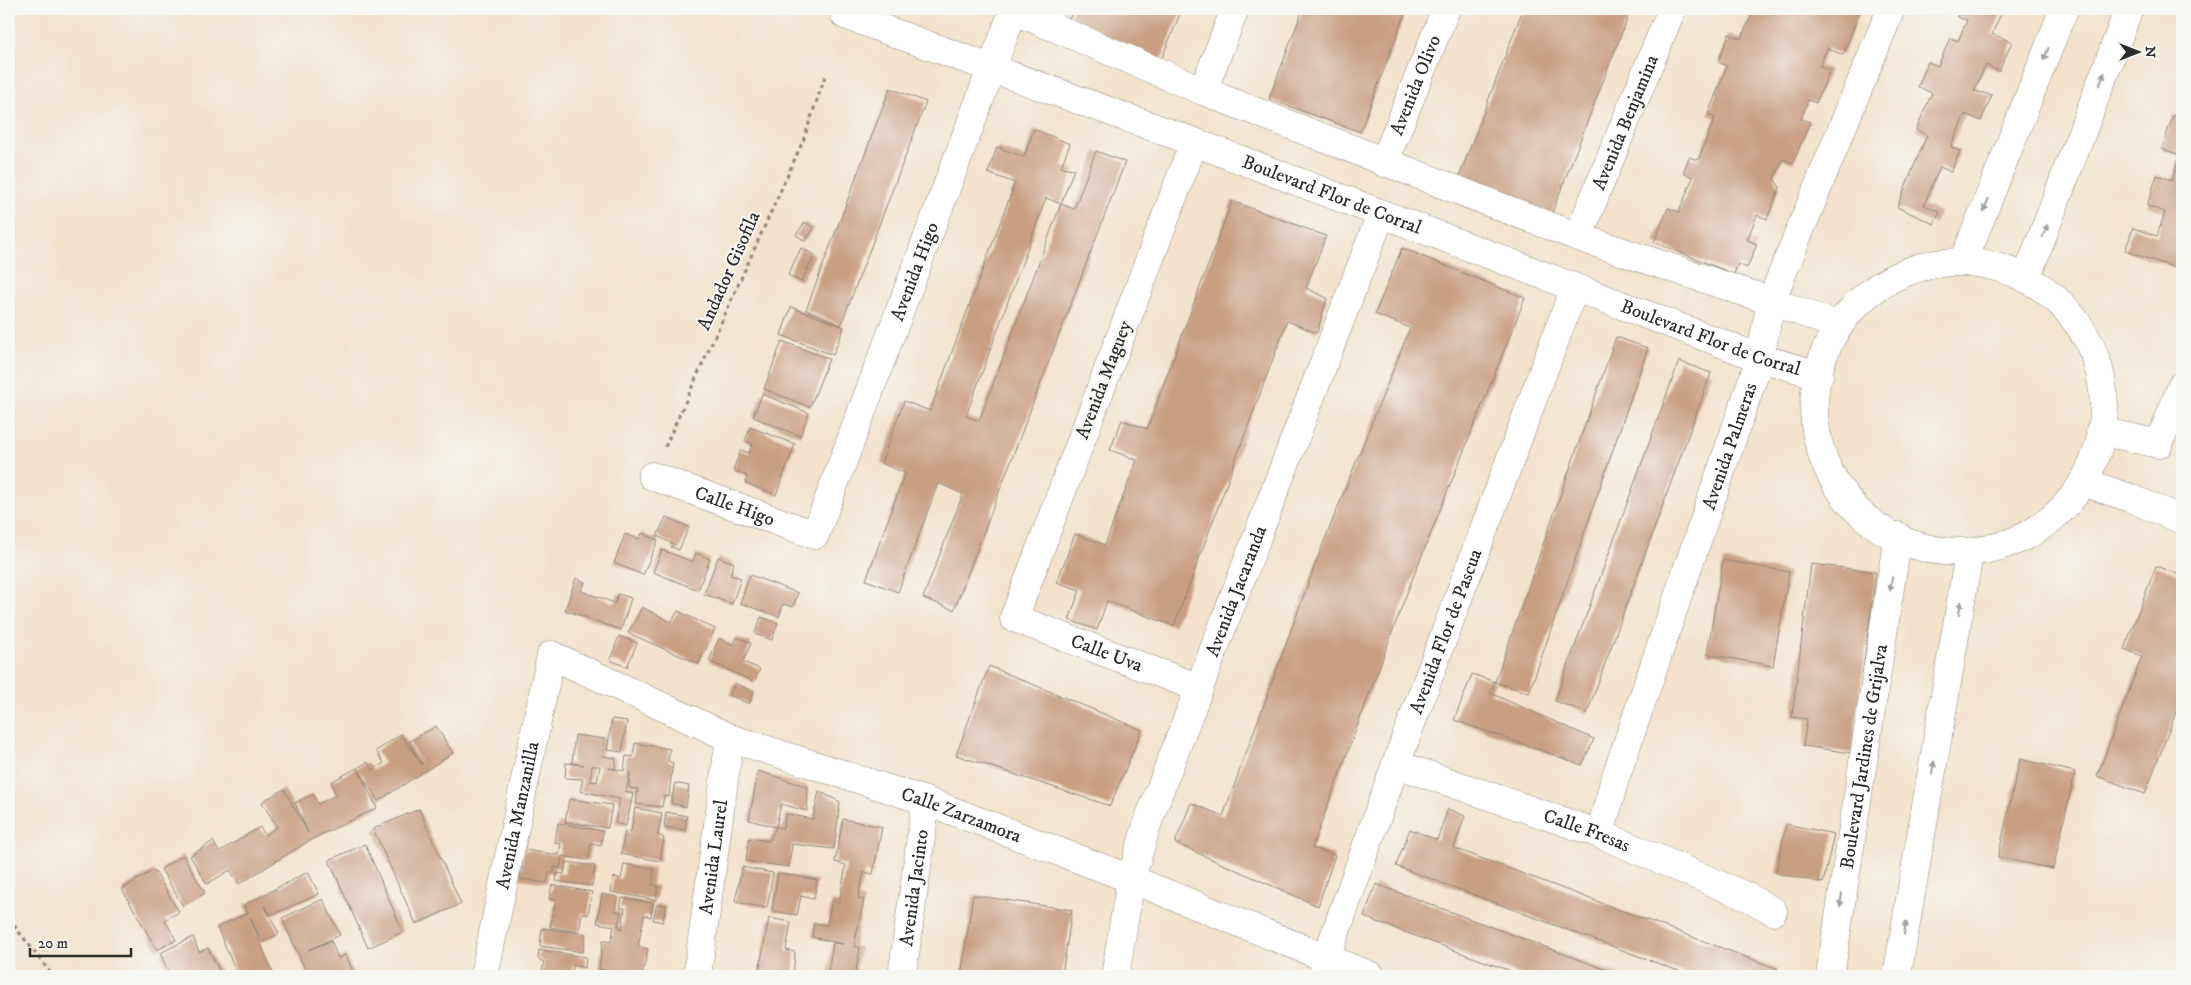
<svg xmlns="http://www.w3.org/2000/svg" width="2191" height="985" font-family="'IM FELL DW Pica',serif">
<style>
.building{fill:#c99f81;fill-rule:evenodd}
.lines{fill:none;stroke-linecap:round;stroke-linejoin:round}
.minor-casing{stroke:#8e867a;stroke-width:29}
.path{stroke:#8e867a;stroke-width:3;stroke-dasharray:4 4;stroke-linecap:butt}
.minor{stroke:#fff;stroke-width:28}
.oneway{fill:#a0a0a0}
.labels{text-anchor:middle;dominant-baseline:central;stroke-width:4.5;stroke-linejoin:round;paint-order:stroke}
.street-label{font-size:19px;fill:#2b2b2b;stroke:#f6f6f2}
</style>
<rect width="100%" height="100%" fill="#f6f6f2"/>
<filter id="ink" filterUnits="userSpaceOnUse"><feTurbulence type="fractalNoise" baseFrequency=".02" numOctaves="2"/><feDisplacementMap in="SourceGraphic" scale="10" xChannelSelector="R" yChannelSelector="G"/><feConvolveMatrix kernelMatrix="1 2 1 2 8 2 1 2 1" color-interpolation-filters="sRGB"/></filter>
<filter id="wash" filterUnits="userSpaceOnUse"><feTurbulence type="fractalNoise" baseFrequency=".0096" numOctaves="4" result="noise"/><feDisplacementMap in="SourceGraphic" scale="20" xChannelSelector="R" yChannelSelector="G"/><feGaussianBlur stdDeviation="1.12" result="paint"/><feColorMatrix in="noise" values="0 0 0 0 0 0 0 0 0 0 0 0 0 0 0 0 0 1.4 0 .05"/><feComposite in="paint" operator="in"/></filter>
<g filter="url(#wash)">
<rect width="100%" height="100%" fill="#f2e2ca"/>
<g id="blocks">
<!-- building -->
<g class="building">
<polygon points="1073,9 1182,9 1161,60 1068,22"/>
<polygon points="1303,9 1407,9 1360,132 1269,99"/>
<polygon points="1523,9 1631,9 1552,213 1459,177"/>
<polygon points="1735,9 1856,9 1860,11 1843,55 1827,48 1820,66 1830,70 1816,103 1808,100 1801,119 1810,122 1793,163 1783,159 1774,179 1780,187 1767,219 1757,215 1747,240 1757,244 1747,268 1738,264 1734,274 1654,242 1668,208 1679,212 1693,177 1683,173 1689,157 1698,160 1715,118 1708,114 1727,66 1718,62 1729,34 1741,39 1751,16"/>
<polygon points="1960,9 2003,9 1992,34 2012,42 1999,71 1986,65 1974,91 1992,95 1981,121 1965,114 1951,147 1960,151 1951,172 1940,167 1924,205 1940,212 1934,224 1897,207 1927,135 1916,130 1932,93 1918,87 1928,62 1938,66 1950,38 1958,41 1967,20 1957,17"/>
<polygon points="890,88 926,102 841,325 806,310"/>
<polygon points="2173,115 2182,118 2182,260 2179,269 2125,251 2133,228 2157,236 2165,212 2147,206 2157,175 2172,180 2180,155 2162,149"/>
<polygon points="1034,129 1070,144 1061,167 1074,169 1061,204 1046,198 966,416 979,421 1061,204 1074,209 1096,151 1125,162 954,610 923,598 963,494 938,483 898,592 866,580 905,473 881,463 904,401 930,411 1015,183 988,173 997,147 1024,157"/>
<polygon points="1232,201 1326,236 1306,288 1327,298 1317,333 1287,321 1174,626 1107,601 1097,630 1069,620 1080,590 1057,582 1075,534 1105,545 1137,460 1110,450 1122,420 1147,429"/>
<polygon points="805,222 814,228 805,241 796,235"/>
<polygon points="801,248 815,255 801,282 788,275"/>
<polygon points="1402,248 1525,298 1408,590 1312,848 1335,855 1318,906 1175,843 1191,803 1223,816 1319,554 1410,328 1375,314"/>
<polygon points="791,307 844,327 833,355 781,335"/>
<polygon points="1616,337 1648,348 1529,693 1495,682"/>
<polygon points="782,341 829,359 810,407 764,389"/>
<polygon points="1679,361 1711,373 1587,713 1555,701"/>
<polygon points="762,394 809,413 800,436 753,417"/>
<polygon points="750,427 795,444 776,495 745,483 747,476 733,470 741,450 749,453 752,444 745,441"/>
<polygon points="666,517 689,527 679,550 671,547 673,544 657,536"/>
<polygon points="642,533 658,540 643,575 614,563 625,534 639,539"/>
<polygon points="662,550 693,562 696,553 710,559 698,590 653,572"/>
<polygon points="718,557 734,563 730,575 741,578 732,604 704,594"/>
<polygon points="1723,560 1789,572 1773,666 1707,654"/>
<polygon points="1811,564 1876,572 1852,753 1803,746 1807,719 1792,717"/>
<polygon points="2156,566 2182,576 2182,709 2178,707 2145,794 2097,776 2142,656 2124,649"/>
<polygon points="750,575 798,593 793,607 783,604 779,617 740,603"/>
<polygon points="576,578 585,582 581,591 615,603 618,594 631,598 621,630 565,610"/>
<polygon points="642,607 671,622 678,611 715,629 699,664 628,633"/>
<polygon points="761,617 778,623 772,640 755,634"/>
<polygon points="619,636 637,643 627,667 610,660"/>
<polygon points="737,637 751,643 743,662 760,669 754,682 709,661 719,638 733,645"/>
<polygon points="989,666 1142,730 1110,806 956,755"/>
<polygon points="1472,674 1495,682 1490,693 1594,739 1582,765 1454,720"/>
<polygon points="735,683 754,692 749,704 730,695"/>
<polygon points="612,719 627,721 622,752 607,750"/>
<polygon points="436,726 453,753 378,801 358,769 377,808 312,839 239,884 230,870 207,884 190,856 213,841 219,852 260,827 265,835 277,827 262,802 284,789 308,833 295,803 313,794 318,804 336,795 331,782 368,762 373,770 384,763 376,751 401,734 422,765 409,742"/>
<path d="M575 735 605 739 602 756 616 758 615 769 609 768 624 771 626 756 633 757 635 743 670 749 668 761 673 763 671 777 669 797 664 796 662 807 636 804 638 789 629 788 630 772 626 792 633 794 626 826 615 823 620 799 580 791 583 779 565 778 566 763 584 765 572 763ZM592 766H600L597 782 590 781Z"/>
<polygon points="2020,759 2075,772 2053,869 1998,857"/>
<polygon points="758,771 808,787 807,811 781,804 776,827 749,820"/>
<polygon points="675,783 689,786 686,807 671,803"/>
<polygon points="819,791 840,802 834,849 792,844 789,867 746,861 749,838 769,841 776,827 783,828 786,814 813,819"/>
<polygon points="569,799 612,805 608,828 565,822"/>
<polygon points="635,808 662,813 658,835 664,838 660,861 621,854 625,831 631,832"/>
<polygon points="419,809 461,904 416,924 373,829"/>
<polygon points="1448,809 1465,816 1454,848 1778,969 1775,976 1692,976 1396,866 1410,829 1437,840"/>
<polygon points="666,812 687,816 685,830 664,827"/>
<polygon points="843,819 882,827 873,874 864,872 858,898 864,900 854,946 860,948 855,976 827,976 833,943 843,944 812,937 814,923 827,925 832,901 839,903 846,865 835,862"/>
<polygon points="558,823 603,831 601,846 591,844 588,860 562,856 560,868 554,867 554,873 549,873 547,883 520,879 524,850 559,855 561,844 555,843"/>
<polygon points="1786,824 1834,834 1823,883 1776,873"/>
<polygon points="365,844 403,932 368,948 329,860"/>
<polygon points="183,855 205,893 183,906 161,869"/>
<polygon points="566,862 595,866 592,886 556,881 557,873 564,874"/>
<polygon points="624,864 654,869 652,885 658,886 656,900 611,892 614,877 621,879"/>
<polygon points="742,867 773,873 767,908 735,902"/>
<polygon points="154,870 179,912 165,920 176,940 157,950 122,889"/>
<polygon points="308,872 319,894 271,915 265,906 279,934 262,942 250,918 274,976 238,976 217,927 248,913 244,905"/>
<polygon points="778,873 817,880 814,899 801,896 797,915 772,911"/>
<polygon points="1376,884 1623,976 1524,976 1364,917"/>
<polygon points="552,885 592,892 588,915 582,913 579,932 550,927 556,900 549,899"/>
<polygon points="602,894 617,897 615,911 621,912 618,927 622,929 625,908 620,908 622,898 653,903 651,917 644,915 638,947 648,949 642,976 607,976 608,971 599,969 603,940 611,942 614,926 597,923"/>
<polygon points="973,895 1072,910 1062,976 961,976"/>
<polygon points="323,899 340,935 308,950 331,941 338,958 346,955 355,976 308,976 282,918"/>
<polygon points="657,904 666,905 663,922 653,920"/>
<polygon points="769,918 791,922 786,950 795,952 793,976 758,976"/>
<polygon points="542,928 586,934 583,952 540,946"/>
<polygon points="193,937 199,952 208,948 222,976 170,976 160,953"/>
<polygon points="539,950 586,957 585,968 573,965 572,976 542,973 544,962 538,959"/>
<polygon points="1175,971 1202,975 1202,976 1174,976"/>
</g>
</g>
</g>
<g filter="url(#ink)">
<use href="#blocks" fill-opacity="0" stroke="#8e867a" stroke-width="1"/>
<g class="lines">
<defs>
<g id="minor">
<polyline points="1013,10 1203,91 1578,237 1771,301 1839,326"/>
<path id="s1" d="M845 15 1194 142 1760 358 1819 375"/>
<polyline points="1203,91 1235,9"/>
<path id="s2" d="M1194 142 1014 618 1199 688"/>
<path id="s3" d="M1384 163 1446 9"/>
<path id="s4" d="M1578 237 1672 9"/>
<polyline points="1964,260 2064,9"/>
<circle cx="1959" cy="407" r="145"/>
<polyline points="2027,276 2129,9"/>
<polyline points="2100,431 2159,444 2182,385"/>
<path id="s5" d="M652 476 815 535 1014 9"/>
<polyline points="2083,482 2130,498 2182,520"/>
<path id="s6" d="M1396 764 1600 834 1750 898 1773 911"/>
<path id="s7" d="M1600 834 1614 782 1760 358 1771 301 1891 9"/>
<path id="s8" d="M484 976 551 655 730 738 926 801 1131 879 1371 976"/>
<path id="s9" d="M697 976 730 738"/>
<path id="s10" d="M902 976 926 801"/>
<path id="s11" d="M1115 976 1131 879 1148 821 1381 214"/>
<path id="s12" d="M1323 976 1326 959 1396 764 1574 289"/>
<path id="s13" d="M1830 976 1898 536"/>
<polyline points="1897,976 1969,554"/>
</g>
</defs>
<!-- minor casing -->
<use href="#minor" class="minor-casing"/>
<!-- path -->
<g class="path">
<polyline points="665,447 803,141 826,74"/>
<polyline points="9,919 53,976"/>
</g>
<!-- minor -->
<use href="#minor" class="minor"/>
</g>
<!-- one-way arrows -->
<defs><path id="oneway-solid" d="M-6-.8H1V-3.2L6.5 0L1 3.2V.8H-6Z" transform="scale(1.25)"/></defs>
<g class="oneway">
<use href="#oneway-solid" transform="translate(2046 54) rotate(112)"/>
<use href="#oneway-solid" transform="translate(2102 79) rotate(-69)"/>
<use href="#oneway-solid" transform="translate(1986 205) rotate(112)"/>
<use href="#oneway-solid" transform="translate(2045 231) rotate(-69)"/>
<use href="#oneway-solid" transform="translate(1891 584) rotate(98)"/>
<use href="#oneway-solid" transform="translate(1960 608) rotate(-80)"/>
<use href="#oneway-solid" transform="translate(1933 768) rotate(-80)"/>
<use href="#oneway-solid" transform="translate(1841 900) rotate(99)"/>
<use href="#oneway-solid" transform="translate(1905 928) rotate(-80)"/>
</g>
</g>
<g class="labels">
<!-- street labels -->
<g class="street-label">
<text stroke="none"><textPath href="#s3" startOffset="84">Avenida Olivo</textPath></text>
<text stroke="none"><textPath href="#s4" startOffset="124">Avenida Benjamina</textPath></text>
<text stroke="none"><textPath href="#s1" startOffset="519">Boulevard Flor de Corral</textPath></text>
<text transform="translate(729 271) rotate(-66)">Andador Gisofila</text>
<text stroke="none"><textPath href="#s5" startOffset="455">Avenida Higo</textPath></text>
<text stroke="none"><textPath href="#s1" startOffset="924">Boulevard Flor de Corral</textPath></text>
<text transform="translate(1104 380) rotate(-69)">Avenida Maguey</text>
<text stroke="none"><textPath href="#s7" startOffset="409">Avenida Palmeras</textPath></text>
<text stroke="none"><textPath href="#s5" startOffset="88">Calle Higo</textPath></text>
<text stroke="none"><textPath href="#s11" startOffset="405">Avenida Jacaranda</textPath></text>
<text stroke="none"><textPath href="#s12" startOffset="366">Avenida Flor de Pascua</textPath></text>
<text stroke="none"><textPath href="#s2" startOffset="608">Calle Uva</textPath></text>
<text stroke="none"><textPath href="#s13" startOffset="222">Boulevard Jardines de Grijalva</textPath></text>
<text stroke="none"><textPath href="#s8" startOffset="769">Calle Zarzamora</textPath></text>
<text stroke="none"><textPath href="#s8" startOffset="164">Avenida Manzanilla</textPath></text>
<text stroke="none"><textPath href="#s6" startOffset="202">Calle Fresas</textPath></text>
<text stroke="none"><textPath href="#s9" startOffset="120">Avenida Laurel</textPath></text>
<text stroke="none"><textPath href="#s10" startOffset="89">Avenida Jacinto</textPath></text>
</g>
</g>
<!-- margin -->
<rect width="2191" height="985" fill="none" stroke="#f6f6f2" stroke-width="30"/>
<!-- north arrow -->
<g transform="translate(2138 52) rotate(90)" stroke="#f6f6f2" stroke-width="4" paint-order="stroke">
<path d="M0-4L9 19L0 12L-9 19Z" fill="#2b2b2b"/>
<text y="-8" font-size="14" font-weight="bold" text-anchor="middle" fill="#2b2b2b">N</text>
</g>
<!-- scale -->
<path d="M30 948v8h101v-8" fill="none" stroke="#2b2b2b" stroke-width="2.5"/>
<text x="38" y="948" font-size="15" fill="#2b2b2b" stroke="#f6f6f2" stroke-width="4" paint-order="stroke">20 m</text>
</svg>
